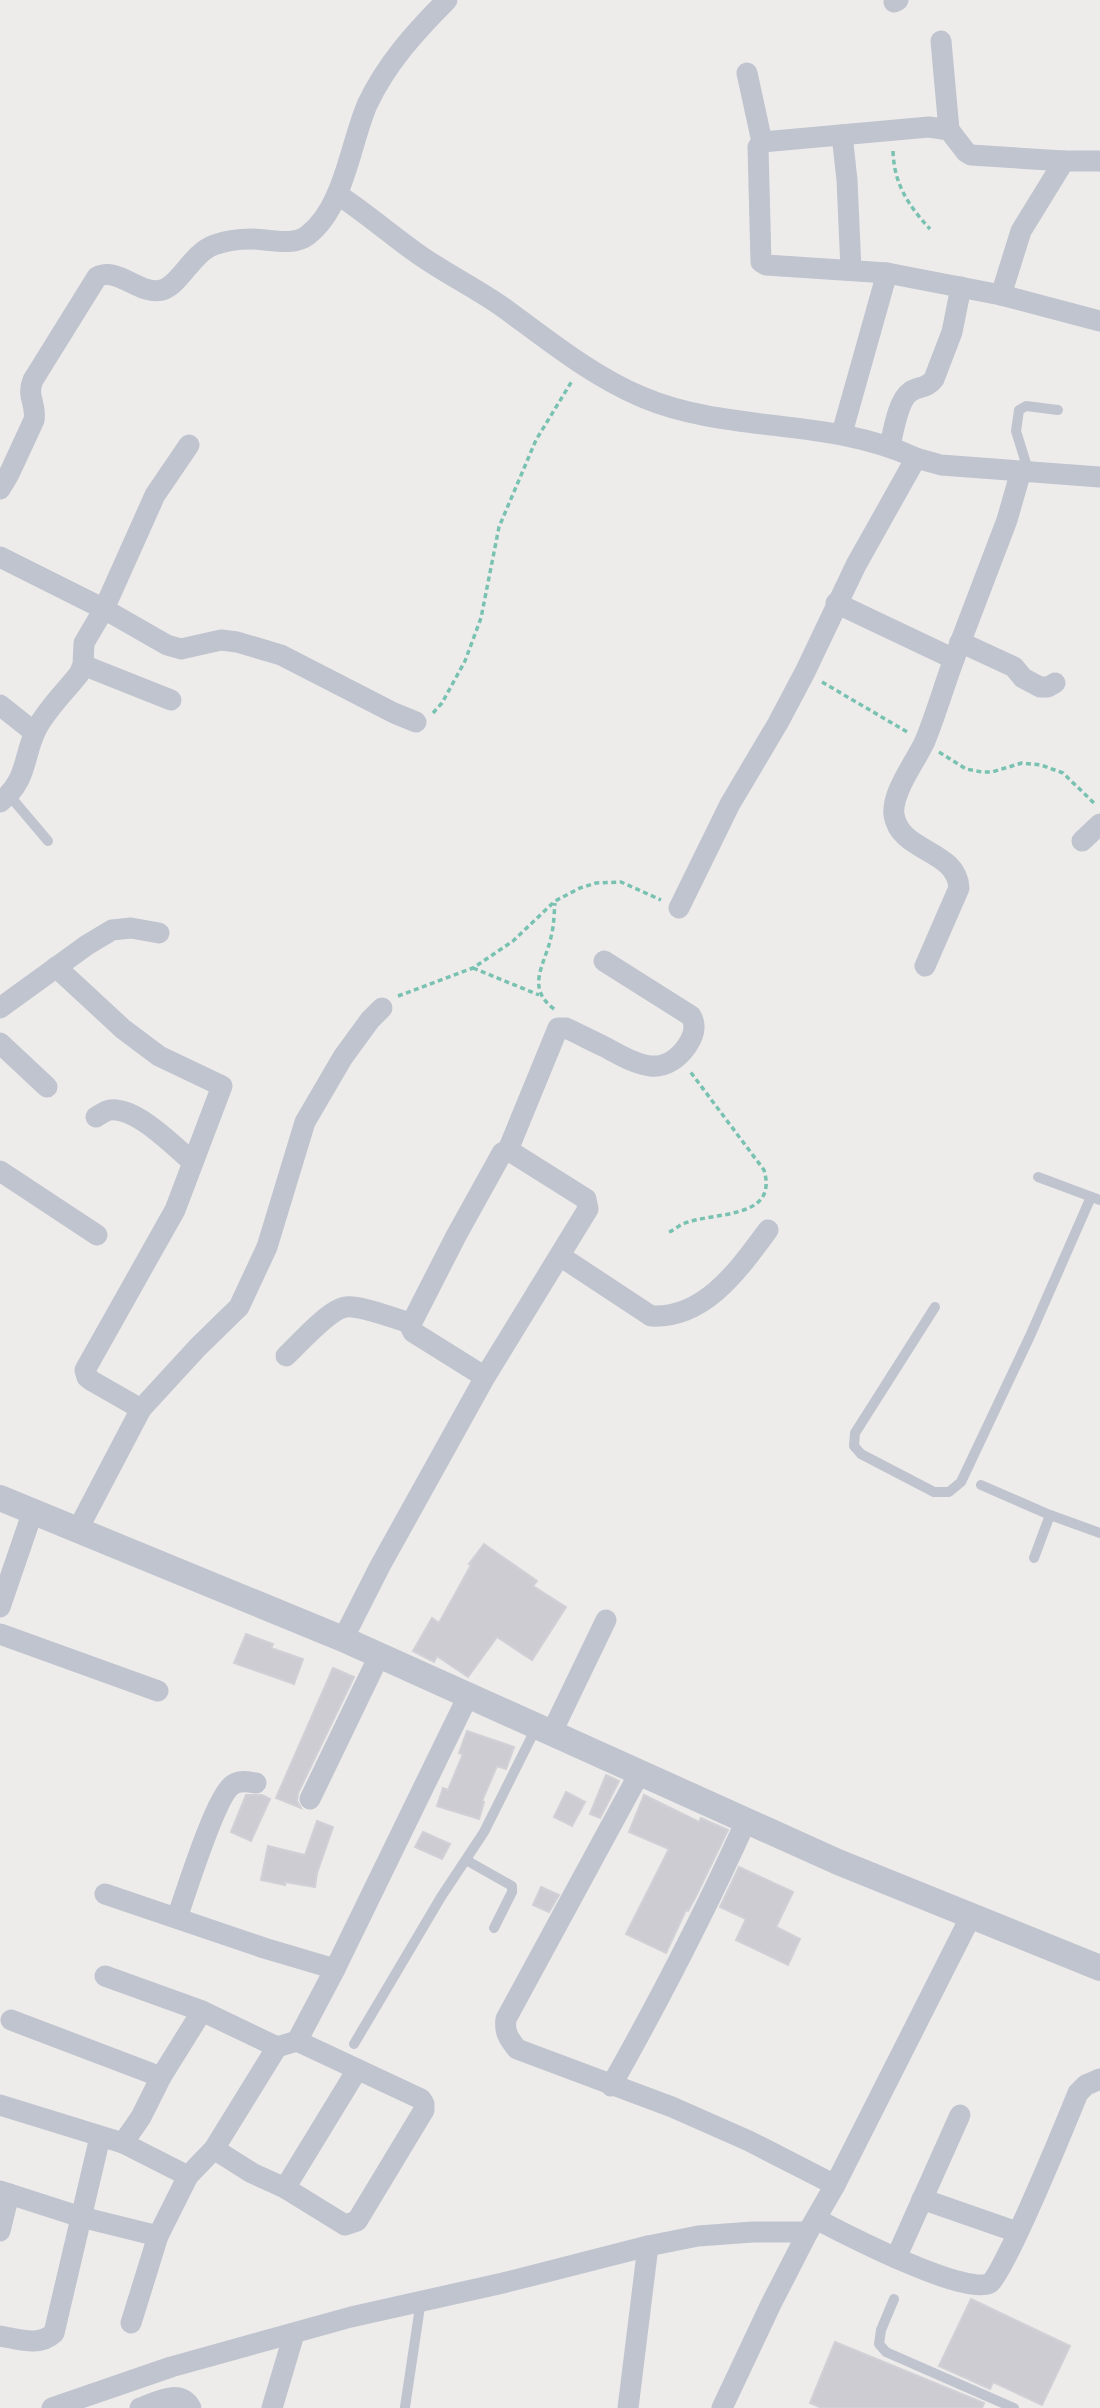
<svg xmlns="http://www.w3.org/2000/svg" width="1100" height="2408" font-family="Signika,sans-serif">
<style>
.building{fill:#ccccd2;stroke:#d0d0d6;stroke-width:2}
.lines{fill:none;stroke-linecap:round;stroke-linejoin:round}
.path{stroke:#79c2b1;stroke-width:3.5;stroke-dasharray:5 3.5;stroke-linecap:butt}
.service{stroke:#c0c4cf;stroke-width:10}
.minor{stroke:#c0c4cf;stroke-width:21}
.tertiary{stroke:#c0c4cf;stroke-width:26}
</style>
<rect width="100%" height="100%" fill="#eeeceb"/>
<!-- building -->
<g class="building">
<polygon points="484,1544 537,1581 533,1586 566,1607 532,1660 497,1637 468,1677 437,1656 434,1662 413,1651 432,1618 439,1623 471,1565 469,1564"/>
<polygon points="246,1634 273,1644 271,1648 303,1659 294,1684 234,1663"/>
<polygon points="333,1668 354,1677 298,1793 297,1801 301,1808 276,1798"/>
<polygon points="467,1731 514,1747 506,1769 497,1766 482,1801 484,1802 479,1819 437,1806 443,1788 448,1790 463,1754 459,1753"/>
<polygon points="606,1775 619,1781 600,1818 590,1814"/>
<polygon points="566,1792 585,1802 572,1826 554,1817"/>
<polygon points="246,1795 262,1795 270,1799 251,1841 231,1832"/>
<polygon points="644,1795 699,1822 701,1818 728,1830 696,1896 688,1911 686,1910 666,1953 626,1934 669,1849 629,1832"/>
<polygon points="317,1821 333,1827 317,1873 315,1887 285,1882 285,1885 261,1880 268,1846 305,1855"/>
<polygon points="423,1832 450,1844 442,1859 415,1847"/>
<polygon points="739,1867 793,1892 776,1927 800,1939 788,1965 736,1940 746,1919 720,1907"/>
<polygon points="541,1887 559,1895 549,1912 533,1905"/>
<polygon points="971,2299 1070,2346 1042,2405 993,2382 990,2389 939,2366"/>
<polygon points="835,2342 984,2403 982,2408 822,2408 810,2403"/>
</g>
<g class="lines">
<!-- path -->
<g class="path">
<path d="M893 151C894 184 908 205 930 229"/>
<polyline points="822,682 909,733"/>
<polyline points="433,713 442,703 465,661 481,618 499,527 536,440 572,381"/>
<polyline points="939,752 966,769 982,772 992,772 1022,763 1041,765 1063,773 1096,805"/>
<polyline points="473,968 539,995"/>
<polyline points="398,996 473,968 513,941 555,901 580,888 596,883 621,882 661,900"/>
<path d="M554 1009C525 987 545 965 551 937 554 926 554 914 555 903"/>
<path d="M669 1232C674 1230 678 1226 683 1224 712 1211 779 1221 764 1170L689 1070"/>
</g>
<!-- service -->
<g class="service">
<polyline points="1029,473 1016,431 1019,410 1026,406 1058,410"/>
<polyline points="9,795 48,841"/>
<polyline points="1038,1177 1100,1200"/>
<polyline points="935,1307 855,1433 854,1446 861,1454 934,1492 949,1492 961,1482 1030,1336 1091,1197"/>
<polyline points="981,1485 1050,1515 1100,1533"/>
<polyline points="1034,1558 1050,1515"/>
<polyline points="466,1860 512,1886 512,1892 494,1928"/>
<polyline points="354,2044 441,1897 484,1832 536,1728"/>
<polyline points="894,2299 881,2330 879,2344 886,2352 1014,2408"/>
<polyline points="405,2407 421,2300"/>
</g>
<!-- minor -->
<g class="minor">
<polyline points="894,2 898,0"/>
<polyline points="941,41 949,130"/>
<polyline points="747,73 762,142 758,147 761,262 766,265 887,273"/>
<polyline points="842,135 847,180 851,270"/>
<polyline points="762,142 929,127 949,130 966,152 971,155 1064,161"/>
<path d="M337 194C366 213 391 235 418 254 446 274 476 288 504 308 548 340 592 376 642 397 729 434 829 417 916 458"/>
<polyline points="1001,295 1100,321"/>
<polyline points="842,433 887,273 1001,295 1021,231 1064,161 1100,161"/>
<path d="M890 446C893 433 898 400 910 392 918 386 927 389 934 379L952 332 961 287"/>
<path d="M0 489 9 474 34 420C37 404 26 397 33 380L97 277C118 266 140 296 162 290 180 285 192 253 214 245 225 241 239 239 251 239 269 239 293 247 308 235 344 207 350 145 367 105 386 64 416 31 447 0"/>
<polyline points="0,557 104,609 167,645 181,649 221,640 237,642 281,655 394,713 416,722"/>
<polyline points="836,603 954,659 1007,520 1021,471"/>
<polyline points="960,642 1014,667 1023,678 1040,687 1048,687 1055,683"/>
<polyline points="83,665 171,700"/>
<polyline points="0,705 34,732"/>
<path d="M0 802C28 781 23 756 36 730 46 710 65 692 79 674L83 665 84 643 104 609 155 495 189 445"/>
<polyline points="1082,841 1100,824"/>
<polyline points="679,908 730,804 778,723 805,672 856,565 916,458 941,465 1100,477"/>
<path d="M925 966 959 888C957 849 900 853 894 815 891 793 916 761 925 741 936 714 944 686 954 659"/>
<polyline points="56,967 123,1029 159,1056 222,1086 175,1210 85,1370 87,1377 92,1381 141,1409"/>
<polyline points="0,1008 87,945 112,930 131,928 159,933"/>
<polyline points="0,1043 47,1087"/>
<path d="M96 1117C100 1115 106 1110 110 1110 137 1107 173 1146 193 1162"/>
<path d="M508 1150 558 1028H566C579 1034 592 1041 605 1047 635 1063 662 1081 687 1046 693 1037 697 1026 691 1016L604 961"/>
<polyline points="0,1171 97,1235"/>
<path d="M560 1256 651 1316C705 1319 739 1269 768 1230"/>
<path d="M286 1356C299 1344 329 1309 346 1307 360 1305 395 1319 411 1323"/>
<polyline points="77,1531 141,1409 198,1347 239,1307 267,1247 305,1122 343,1057 370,1020 382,1008"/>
<polyline points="0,1607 33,1511"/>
<polyline points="0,1634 158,1691"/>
<polyline points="343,1639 380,1566 485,1377 588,1209 586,1199 508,1150 502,1153 456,1236 410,1326 413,1332 485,1377"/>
<polyline points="552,1732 606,1620"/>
<path d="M639 1774 506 2019C504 2032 509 2039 517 2049L672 2107 749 2141 835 2185"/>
<polyline points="310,1799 379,1656"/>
<polyline points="105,1894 264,1948 335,1969"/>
<path d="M177 1918C185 1895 217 1792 234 1784 241 1780 249 1782 256 1783"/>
<polyline points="105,1976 202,2011 277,2047"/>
<polyline points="11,2020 161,2077"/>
<path d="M611 2086C660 1999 705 1912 746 1821"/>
<polyline points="0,2105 123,2143 188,2176 214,2149 277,2047 297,2041 335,1969 468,1696"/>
<polyline points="123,2143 141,2117 161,2077 202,2011"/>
<polyline points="214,2149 252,2173 285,2188 345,2225 357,2221 424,2110 424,2104 421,2099 297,2041"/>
<polyline points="285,2188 357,2070"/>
<polyline points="0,2191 81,2217 158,2236"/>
<polyline points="922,2199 1017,2232"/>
<path d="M816 2219C843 2233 966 2297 990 2283 1004 2274 1067 2120 1078 2093L1086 2085 1100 2079"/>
<polyline points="0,2231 9,2194"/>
<polyline points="896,2258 960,2115"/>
<polyline points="131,2323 158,2236 188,2176"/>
<path d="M0 2336C19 2339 39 2347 54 2333L100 2137"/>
<polyline points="52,2408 171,2367 351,2317 503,2283 648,2246 698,2236 753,2232 808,2232 835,2185 971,1916"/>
<path d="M140 2408C157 2402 180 2388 191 2408"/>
<polyline points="272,2408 294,2334"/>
<polyline points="628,2408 648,2246"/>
<polyline points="722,2408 771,2304 808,2232"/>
</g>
<!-- tertiary -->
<polyline class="tertiary" points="0,1498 343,1639 838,1862 1100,1968"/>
</g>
</svg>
